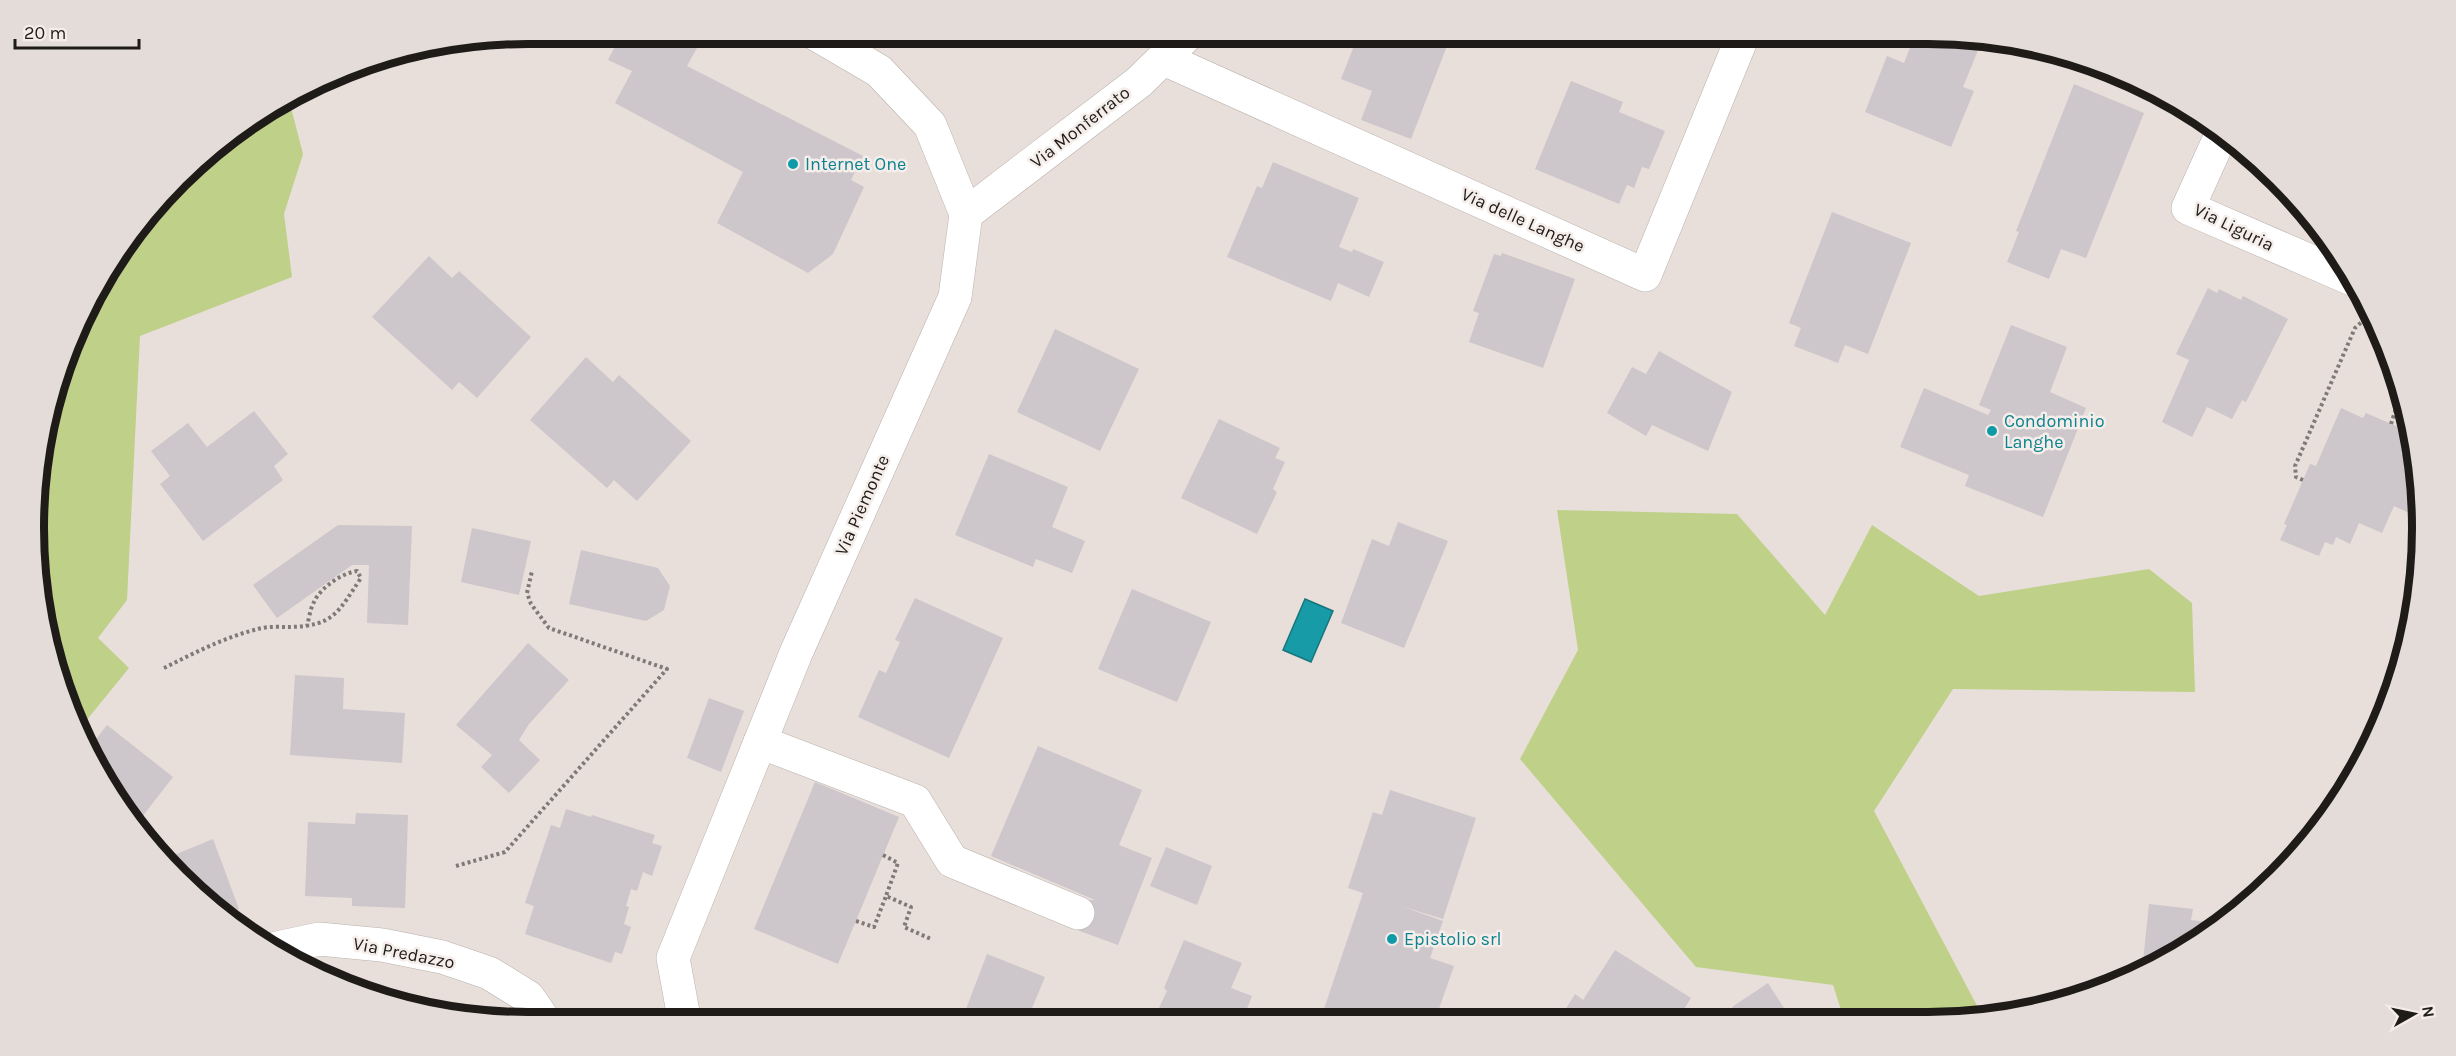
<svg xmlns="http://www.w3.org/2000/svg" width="2456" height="1056" font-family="Karla,sans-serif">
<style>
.green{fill:#bfd088}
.water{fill:#169ba7;stroke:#18757c;stroke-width:1.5}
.building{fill:#cdc6cb}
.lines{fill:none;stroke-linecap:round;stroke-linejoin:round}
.minor-casing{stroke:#b9b1ad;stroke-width:34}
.path{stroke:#807a77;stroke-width:4;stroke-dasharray:3 3;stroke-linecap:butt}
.minor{stroke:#fff;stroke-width:33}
.culture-dot{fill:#0f9aa8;stroke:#f5ede9;stroke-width:2}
.labels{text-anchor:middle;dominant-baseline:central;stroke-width:5;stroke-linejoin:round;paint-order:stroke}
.street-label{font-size:18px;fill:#1e1b19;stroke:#f5ede9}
.culture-label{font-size:18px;fill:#0d838f;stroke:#f5ede9;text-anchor:start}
.rim{fill:none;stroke:#1e1b19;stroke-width:8}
</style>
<rect width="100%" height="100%" fill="#e8dfdb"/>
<!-- green -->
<g class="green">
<polygon points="288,96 303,154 284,214 292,277 140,336 127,600 98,638 129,668 81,727 42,624 33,528 42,432 99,280 202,156"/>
<polygon points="1557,510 1737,514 1825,615 1872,525 1979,596 2149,569 2192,603 2195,692 1953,689 1874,811 1984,1019 1844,1019 1833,985 1696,967 1520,759 1578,650"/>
</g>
<!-- water -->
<polygon class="water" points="1305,599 1333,611 1311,662 1283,650"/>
<!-- building -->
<g class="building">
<polygon points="622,33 670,33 697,48 687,66 863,156 851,180 864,187 833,254 808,273 717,223 743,172 615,103 632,71 608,60"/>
<polygon points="1283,33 1322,33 1316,46"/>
<polygon points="1359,33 1452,33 1411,139 1361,120 1372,91 1341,79"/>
<polygon points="1652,33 1676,33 1673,41"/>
<polygon points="1916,33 1928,33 1981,43 1963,87 1974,91 1951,147 1865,112 1887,56 1904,63"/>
<polygon points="1571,81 1623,102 1619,112 1665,131 1649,169 1642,167 1634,188 1627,185 1619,204 1535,169"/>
<polygon points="2074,84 2144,113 2086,258 2061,249 2049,279 2007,262 2019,232 2016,231"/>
<polygon points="1273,162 1359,198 1339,247 1352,252 1353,249 1384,262 1369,297 1338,283 1331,301 1227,257 1257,186 1262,188"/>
<polygon points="1832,212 1911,243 1868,354 1845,345 1838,363 1794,346 1801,328 1789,323"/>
<polygon points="1502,253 1575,279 1543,368 1469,342 1479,313 1473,311 1494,254 1501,256"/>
<polygon points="429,256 452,278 459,271 531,337 477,398 459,382 452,390 372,317"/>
<polygon points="2208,288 2217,293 2219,289 2241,300 2243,296 2288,319 2246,402 2242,400 2232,419 2207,407 2192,437 2162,422 2189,360 2176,354"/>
<polygon points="2011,325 2067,347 2050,392 2086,408 2043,517 1965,486 1969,475 1900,447 1924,388 1988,415 1991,410 1979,405"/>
<polygon points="1055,329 1139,369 1100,451 1017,412"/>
<polygon points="1659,351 1732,392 1708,451 1652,425 1646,436 1607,413 1632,367 1646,374"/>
<polygon points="586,357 613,382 619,375 691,441 637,501 614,480 607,488 530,420"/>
<polygon points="2341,408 2363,418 2366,413 2410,432 2401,454 2416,461 2422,496 2422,509 2418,517 2394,506 2382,533 2359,523 2350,544 2336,537 2333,545 2325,542 2319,556 2280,540 2287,525 2284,524 2310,464 2316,466"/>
<polygon points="254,411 288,454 274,466 283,480 203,541 160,484 170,476 151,451 188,423 207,447"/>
<polygon points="1219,419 1280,448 1275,458 1285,462 1273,489 1277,492 1257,534 1181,498"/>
<polygon points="989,454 1068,487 1052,527 1085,541 1072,573 1036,559 1033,567 955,535"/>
<polygon points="1398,522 1448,541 1404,648 1341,623 1372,539 1389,546"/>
<polygon points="338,525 412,526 408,625 367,623 369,565 352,565 277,618 253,585"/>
<polygon points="472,528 531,541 519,595 461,582"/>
<polygon points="581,550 658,568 670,586 664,610 646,621 569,604"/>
<polygon points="1132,589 1211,622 1177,702 1098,669"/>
<polygon points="915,598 1003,638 949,758 858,717 879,670 886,673 900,642 895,640"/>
<polygon points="528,643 569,680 529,724 519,740 540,760 509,793 481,767 492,755 456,725"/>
<polygon points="295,675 344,678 343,709 405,713 402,763 290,755"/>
<polygon points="709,698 744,711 721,772 687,758"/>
<polygon points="107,725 173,777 135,826 99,776 89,748"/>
<polygon points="1038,746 1142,790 1119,845 1152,858 1118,945 1077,930 1089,900 1095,900 991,856"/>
<polygon points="815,782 899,817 838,964 754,929"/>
<polygon points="1390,790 1476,818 1443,919 1401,906 1443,921 1430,958 1454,966 1435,1020 1320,1021 1363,893 1348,888 1373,812 1382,815"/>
<polygon points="566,809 591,817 592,815 655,835 652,843 662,846 652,876 643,872 637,891 631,889 626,906 629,907 624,924 631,927 622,954 615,952 611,963 525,934 534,906 525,903 551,825 560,828"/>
<polygon points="356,813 408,815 405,908 352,906 352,898 305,896 308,822 355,824"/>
<polygon points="213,839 239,909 221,916 162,860"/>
<polygon points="1166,847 1212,866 1197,905 1150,886"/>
<polygon points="2149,904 2193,909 2191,920 2221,924 2221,926 2142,971"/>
<polygon points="1184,940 1242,963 1231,988 1252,996 1242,1021 1153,1021 1167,991 1164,988"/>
<polygon points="1615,950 1691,998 1677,1020 1559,1020 1575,994 1583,1000"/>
<polygon points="987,954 1045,977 1030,1013 1051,1021 961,1022"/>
<polygon points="1768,983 1786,1011 1774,1019 1740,1019 1732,1007"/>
</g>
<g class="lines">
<defs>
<g id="minor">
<polyline points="1164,59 1645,275 1744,33"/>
<polyline points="2222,133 2188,208 2354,280"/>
<polyline points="966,214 1139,82 1189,33"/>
<polyline points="760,742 915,801 952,861 1078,913"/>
<polyline points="277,948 319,939 382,945 442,957 489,973 528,997 546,1023"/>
<polyline points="685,1023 673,958 796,653 955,297 966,214 930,125 879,71 814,33"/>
</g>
</defs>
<!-- minor casing -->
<use href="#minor" class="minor-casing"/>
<!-- path -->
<g class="path">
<polyline points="2391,424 2402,390"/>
<polyline points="2303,480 2296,477 2295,466 2355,328 2366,318"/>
<path d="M164 668C194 653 225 637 258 629 268 626 280 627 290 627 334 626 338 612 361 578L357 571C342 573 320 588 314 602 310 609 309 619 307 626"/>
<polyline points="883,855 898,863 886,896 911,907 904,927 931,939"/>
<polyline points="456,866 505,852 667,669 549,628 531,604 527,593 532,571"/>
<polyline points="856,921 874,927 886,896"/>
</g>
<!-- minor -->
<use href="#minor" class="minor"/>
</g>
<!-- markers -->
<g class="culture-dot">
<circle cx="793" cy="164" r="6"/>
<circle cx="1992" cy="431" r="6"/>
<circle cx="1392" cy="939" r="6"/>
</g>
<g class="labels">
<!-- street labels -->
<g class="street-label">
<text transform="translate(1080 127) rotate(-38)">Via Monferrato</text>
<text transform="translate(1523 220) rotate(24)">Via delle Langhe</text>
<text transform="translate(2234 227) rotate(26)">Via Liguria</text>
<text transform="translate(862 505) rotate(-66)">Via Piemonte</text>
<text transform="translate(404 953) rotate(11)">Via Predazzo</text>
</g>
<!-- culture labels -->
<g class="culture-label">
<text x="805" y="164">Internet One</text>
<text x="2004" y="421">Condominio<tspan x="2004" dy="21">Langhe</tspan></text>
<text x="1404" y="939">Epistolio srl</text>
</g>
</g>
<!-- crop -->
<path d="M0 0H2456V1056H0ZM528 44H1928A484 484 0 0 1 2412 528V528A484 484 0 0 1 1928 1012H528A484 484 0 0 1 44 528V528A484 484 0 0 1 528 44Z" fill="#e4dcd8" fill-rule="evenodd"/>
<path class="rim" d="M528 44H1928A484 484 0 0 1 2412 528V528A484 484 0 0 1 1928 1012H528A484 484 0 0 1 44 528V528A484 484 0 0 1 528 44Z"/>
<!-- north arrow -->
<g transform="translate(2414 1014) rotate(81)" stroke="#f5ede9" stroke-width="4.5" paint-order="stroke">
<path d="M0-4.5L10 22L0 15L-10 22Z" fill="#1e1b19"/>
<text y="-9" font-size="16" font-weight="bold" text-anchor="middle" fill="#1e1b19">N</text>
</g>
<!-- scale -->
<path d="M15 39v9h124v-9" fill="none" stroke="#1e1b19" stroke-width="3"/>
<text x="24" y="39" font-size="18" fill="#1e1b19" stroke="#f5ede9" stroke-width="4.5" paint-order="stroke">20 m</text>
</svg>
